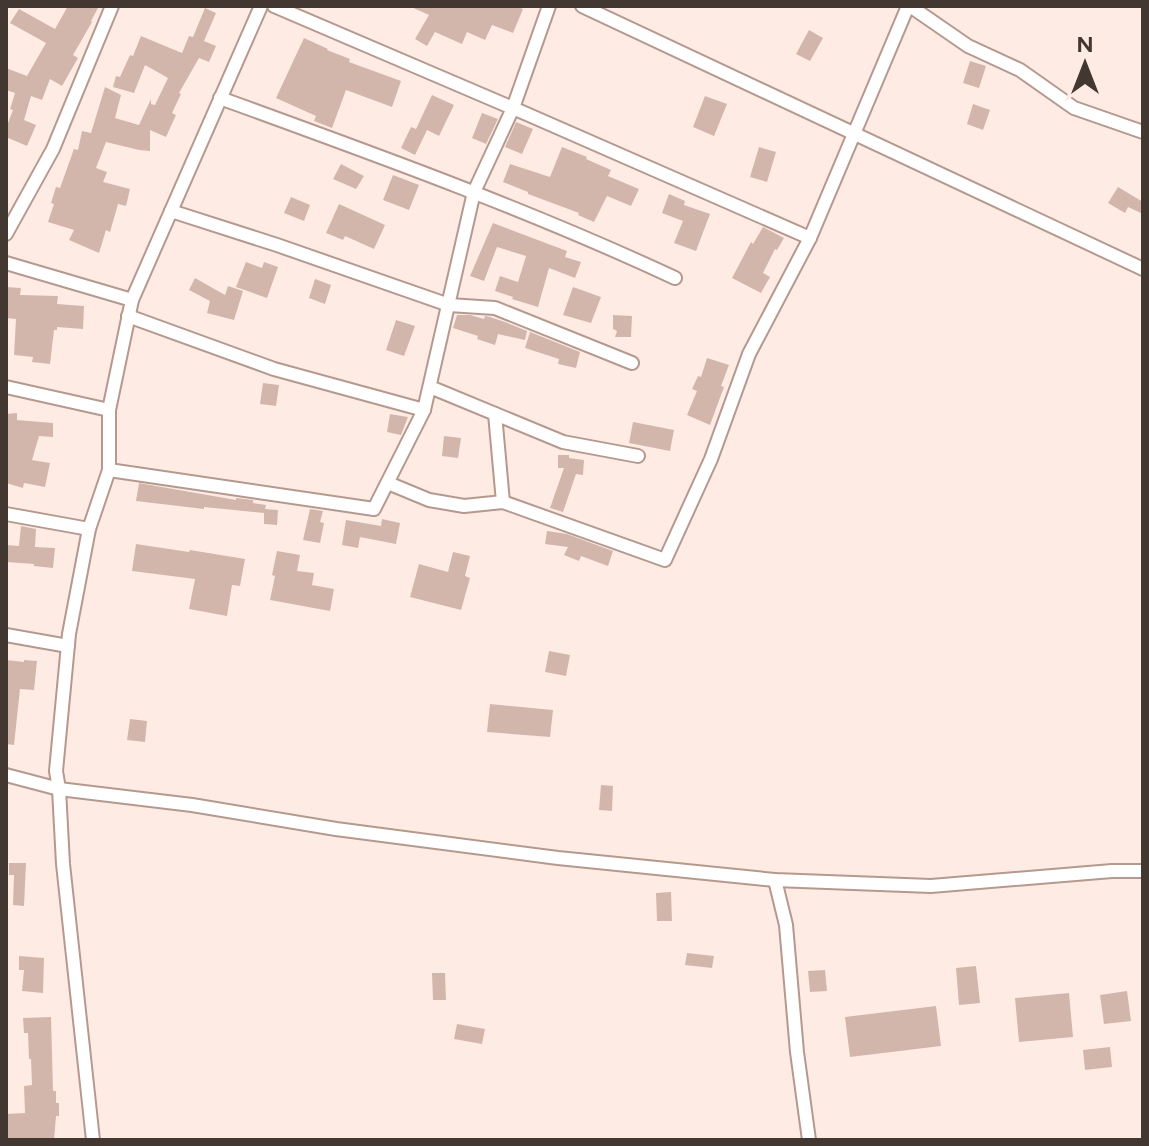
<svg xmlns="http://www.w3.org/2000/svg" width="1149" height="1146" font-family="Figtree,sans-serif">
<style>
.building{fill:#d3b6ab}
.lines{fill:none;stroke-linecap:round;stroke-linejoin:round}
.minor-casing{stroke:#b5998e;stroke-width:16}
.minor{stroke:#fff;stroke-width:12}
</style>
<rect width="100%" height="100%" fill="#feece4"/>
<!-- building -->
<g class="building">
<polygon points="68,6 99,6 91,21 92,22 73,55 78,58 62,86 50,79 42,100 31,96 24,120 36,125 27,146 6,137 6,128 13,110 10,109 15,93 6,90 6,68 27,76 46,43 10,23 19,9 55,29"/>
<polygon points="409,6 515,6 523,9 513,33 492,25 485,40 467,32 462,44 435,32 427,46 415,39 429,15"/>
<polygon points="205,8 216,13 204,41 216,46 209,62 199,58 179,93 181,94 172,113 176,115 166,137 150,130 150,151 139,150 106,142 96,168 107,172 103,182 130,189 126,206 118,204 110,232 106,230 99,253 69,240 74,230 48,222 54,204 51,203 56,187 60,188 74,149 78,150 82,131 91,133 105,87 121,95 115,118 139,125 151,99 151,104 155,105 168,78 145,65 134,93 113,87 116,76 120,77 130,55 133,56 141,36 182,53 189,36 193,37"/>
<polygon points="809,30 823,38 810,61 796,54"/>
<polygon points="304,38 328,49 327,50 350,59 349,62 401,81 392,107 346,90 332,128 314,121 316,116 276,98"/>
<polygon points="970,61 986,66 979,88 963,83"/>
<polygon points="432,95 454,105 439,136 427,130 415,155 401,148 411,127 416,129"/>
<polygon points="705,96 727,104 714,136 693,127"/>
<polygon points="973,104 990,110 983,130 967,124"/>
<polygon points="482,113 498,119 486,144 472,138"/>
<polygon points="516,122 533,129 522,154 505,147"/>
<polygon points="562,147 587,157 586,159 611,170 608,176 639,189 631,206 607,196 594,222 578,215 579,213 528,194 528,192 503,182 510,164 550,177"/>
<polygon points="759,147 776,152 767,182 750,177"/>
<polygon points="341,164 364,176 356,189 333,179"/>
<polygon points="393,175 419,185 409,210 383,200"/>
<polygon points="1118,187 1143,202 1143,214 1128,207 1125,213 1108,203"/>
<polygon points="669,194 685,201 684,205 710,214 696,251 674,243 683,221 662,213"/>
<polygon points="291,197 310,205 304,221 284,213"/>
<polygon points="339,204 385,225 374,249 345,236 343,240 326,233"/>
<polygon points="493,223 567,251 565,257 581,262 575,278 549,268 538,307 512,299 513,297 495,291 500,276 518,282 526,256 497,247 484,281 470,276"/>
<polygon points="763,227 784,238 777,250 775,249 763,273 770,277 761,293 732,278 751,242 753,244"/>
<polygon points="246,262 262,268 264,262 278,267 267,298 236,287"/>
<polygon points="195,278 225,295 228,286 243,291 234,320 207,313 210,301 189,290"/>
<polygon points="315,279 331,285 325,304 309,298"/>
<polygon points="6,287 21,288 20,295 58,296 57,304 84,306 83,329 57,327 57,330 54,330 50,364 32,362 33,357 14,355 16,319 6,318"/>
<polygon points="573,287 601,297 591,323 563,315"/>
<polygon points="457,315 470,315 484,319 485,316 490,317 505,322 527,331 525,340 498,334 495,345 477,339 478,336 453,328"/>
<polygon points="613,315 632,316 631,337 615,337 617,331 613,329"/>
<polygon points="396,320 415,326 404,356 386,350"/>
<polygon points="530,332 580,352 576,368 558,364 559,359 525,348"/>
<polygon points="707,358 729,365 721,386 724,387 710,425 687,415 697,391 692,389 698,376 701,377"/>
<polygon points="263,383 279,385 276,406 260,404"/>
<polygon points="17,413 17,420 53,423 53,437 39,436 32,460 50,463 45,487 24,483 23,488 6,483 6,414"/>
<polygon points="390,414 408,417 401,435 387,432"/>
<polygon points="633,422 674,430 670,451 629,443"/>
<polygon points="444,436 461,438 458,458 442,456"/>
<polygon points="558,455 569,455 569,458 584,460 583,475 576,474 563,512 550,508 564,468 558,468"/>
<polygon points="139,483 236,500 236,498 253,500 253,503 266,505 265,509 278,510 277,525 264,524 264,513 204,507 204,509 136,501"/>
<polygon points="310,509 323,511 320,522 324,523 320,543 303,540"/>
<polygon points="382,519 400,523 396,544 360,537 358,548 342,545 346,520 381,526"/>
<polygon points="21,526 36,529 35,547 55,548 53,568 34,566 34,564 6,562 6,545 19,546"/>
<polygon points="547,531 567,534 613,551 608,566 581,556 579,561 564,555 568,547 545,544"/>
<polygon points="136,544 189,552 190,550 245,559 240,586 232,585 227,616 189,609 195,579 132,571"/>
<polygon points="277,551 300,555 297,571 314,573 312,585 334,589 330,611 270,600 275,576 272,575"/>
<polygon points="453,552 470,556 465,576 470,578 461,610 410,597 419,564 448,572"/>
<polygon points="549,651 570,655 566,676 545,672"/>
<polygon points="6,660 24,662 24,660 37,661 34,690 20,689 14,745 6,744"/>
<polygon points="490,704 553,710 550,737 487,732"/>
<polygon points="130,719 147,721 145,742 127,740"/>
<polygon points="601,785 613,786 612,811 599,810"/>
<polygon points="9,863 26,863 24,906 13,905 14,875 9,875"/>
<polygon points="671,892 672,921 657,921 656,893"/>
<polygon points="687,953 714,956 712,968 685,965"/>
<polygon points="19,956 44,958 43,993 22,991 24,970 19,970"/>
<polygon points="976,966 980,1003 959,1005 956,968"/>
<polygon points="825,970 827,991 810,992 808,971"/>
<polygon points="432,973 445,973 446,1000 433,1000"/>
<polygon points="1127,991 1131,1021 1104,1024 1100,995"/>
<polygon points="1069,993 1073,1037 1019,1042 1015,998"/>
<polygon points="936,1006 941,1046 850,1057 845,1017"/>
<polygon points="51,1017 53,1091 56,1091 56,1103 59,1103 59,1116 56,1116 54,1140 6,1140 6,1114 25,1113 24,1086 32,1085 31,1059 29,1059 28,1033 24,1033 23,1018"/>
<polygon points="457,1024 485,1029 482,1044 454,1039"/>
<polygon points="1110,1047 1112,1067 1085,1070 1083,1050"/>
</g>
<g class="lines">
<defs>
<g id="minor">
<polyline points="274,6 529,115 810,238"/>
<polyline points="582,6 1143,269"/>
<polyline points="910,6 968,46 1020,70 1074,108 1143,132"/>
<path d="M220 98C374 154 527 209 675 278"/>
<polyline points="171,211 277,245 449,305 495,308 632,363"/>
<polyline points="6,234 53,149 112,6"/>
<polyline points="6,263 132,300"/>
<polyline points="128,316 274,369 424,410"/>
<polyline points="6,387 109,410"/>
<polyline points="430,387 563,442 638,456"/>
<polyline points="495,414 503,502"/>
<polyline points="109,470 374,509 424,410 474,192 513,108 549,6"/>
<polyline points="388,483 429,500 464,506 503,502 665,560 711,459 749,354 810,238 908,6"/>
<polyline points="6,514 89,529"/>
<polyline points="6,635 68,646"/>
<polyline points="6,775 59,789 192,805 336,829 558,858 775,880 931,886 1112,871 1143,871"/>
<polyline points="775,880 786,925 797,1052 809,1140"/>
<polyline points="93,1140 63,864 59,789 56,771 69,634 89,529 109,470 109,410 132,300 261,6"/>
</g>
</defs>
<!-- minor casing -->
<use href="#minor" class="minor-casing"/>
<!-- minor -->
<use href="#minor" class="minor"/>
</g>
<!-- border -->
<rect width="1149" height="1146" fill="none" stroke="#433732" stroke-width="16"/>
<!-- north arrow -->
<g transform="translate(1085 64)" stroke="#feece4" stroke-width="6" paint-order="stroke">
<path d="M0-6L14 30L0 20L-14 30Z" fill="#433732"/>
<text y="-12" font-size="22" font-weight="bold" text-anchor="middle" fill="#433732">N</text>
</g>
</svg>
